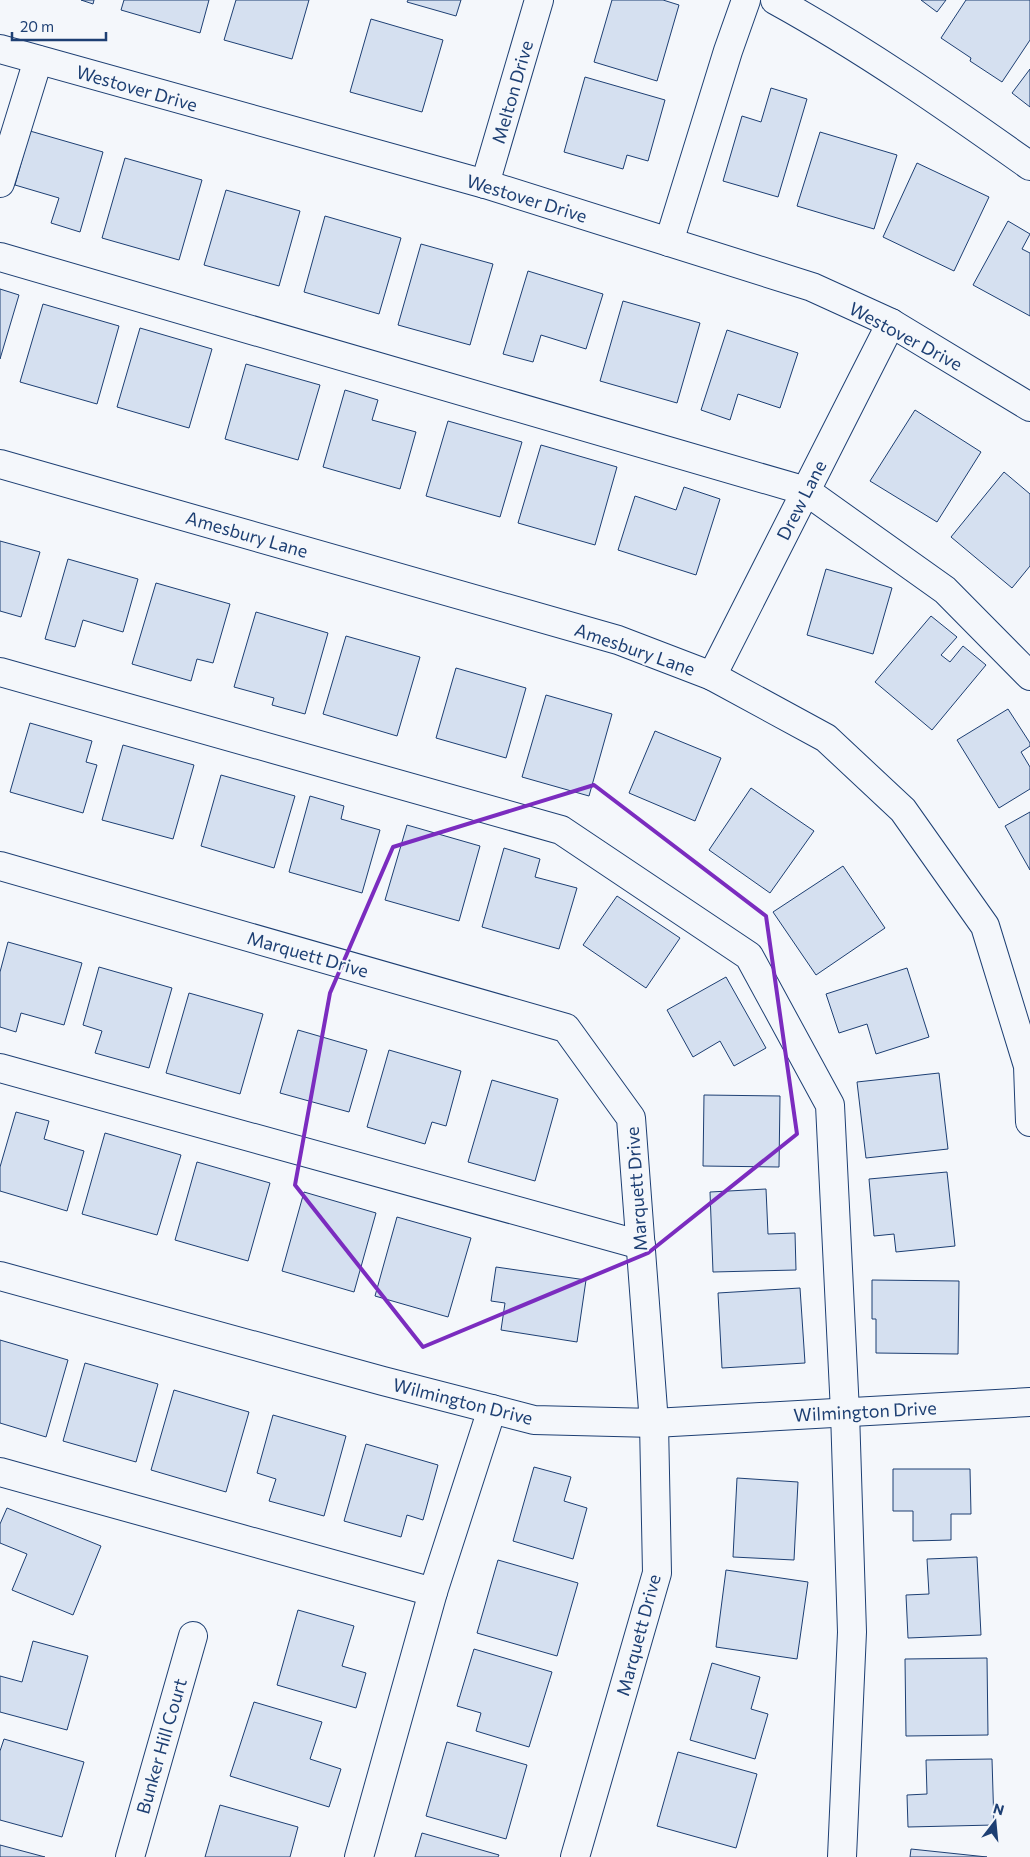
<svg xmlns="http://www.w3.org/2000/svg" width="1030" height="1857" font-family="Commissioner,sans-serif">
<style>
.building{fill:#d5e0f0;stroke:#1d3f73}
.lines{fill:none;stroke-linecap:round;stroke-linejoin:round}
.minor-casing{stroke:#1d3f73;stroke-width:30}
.minor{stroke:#f4f7fb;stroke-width:28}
.marked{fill:none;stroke:#7b2cbf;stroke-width:4;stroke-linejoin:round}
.labels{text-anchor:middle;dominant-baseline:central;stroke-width:4;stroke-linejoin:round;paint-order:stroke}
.street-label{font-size:18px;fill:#1d3f73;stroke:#f4f7fb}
</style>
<rect width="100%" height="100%" fill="#f4f7fb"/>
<!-- building -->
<g class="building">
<polygon points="81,0 94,0 93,4"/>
<polygon points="124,0 209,0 200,33 121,10"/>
<polygon points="236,0 309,0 292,59 224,40"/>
<polygon points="408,0 461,0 456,16 407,2"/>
<polygon points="612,0 663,0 679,5 657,81 594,62"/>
<polygon points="921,0 946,0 937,12"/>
<polygon points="966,0 1030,0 1030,40 1002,82 970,61 971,58 941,38"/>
<polygon points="371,19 443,40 422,112 350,92"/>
<polygon points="1030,69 1030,107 1012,93"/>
<polygon points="585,77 665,100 648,161 627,155 623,169 564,152"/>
<polygon points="771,88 807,99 778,197 723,181 742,116 761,122"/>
<polygon points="30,131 103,152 80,232 51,223 59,198 15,185"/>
<polygon points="820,132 897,155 874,229 797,206"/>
<polygon points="125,158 202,180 179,260 102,238"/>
<polygon points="917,163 989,197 954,271 883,237"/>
<polygon points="226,190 300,211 279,286 204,265"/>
<polygon points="325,216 401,238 379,314 304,292"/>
<polygon points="1008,221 1030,234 1022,249 1030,253 1030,316 973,285"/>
<polygon points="421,244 493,264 470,345 398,325"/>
<polygon points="528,271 603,294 586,349 541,335 533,362 503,354"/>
<polygon points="0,289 19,295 0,359"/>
<polygon points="623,301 700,323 677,403 600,381"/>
<polygon points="43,304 119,326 97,404 20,382"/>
<polygon points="140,328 212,349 189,428 117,407"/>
<polygon points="727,330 798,353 780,408 738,394 730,420 701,410"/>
<polygon points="246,364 320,385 298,460 225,439"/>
<polygon points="345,390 378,400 372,420 416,432 400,489 323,467"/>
<polygon points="915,410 981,452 937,522 870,481"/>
<polygon points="448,421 522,442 500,517 426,496"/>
<polygon points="541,445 617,467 595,545 518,523"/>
<polygon points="1004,472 1030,494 1030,566 1012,588 951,537"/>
<polygon points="684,487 720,499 696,575 618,550 635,496 676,510"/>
<polygon points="0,541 40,552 21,617 0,611"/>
<polygon points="68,559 138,579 123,632 83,620 75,647 45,639"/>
<polygon points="826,569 892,588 873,654 807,635"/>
<polygon points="156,583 230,604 213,663 197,659 191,681 132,664"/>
<polygon points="256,612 328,633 305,714 272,705 274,698 234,687"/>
<polygon points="931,616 957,637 941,655 950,662 963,646 986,665 932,730 875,682"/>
<polygon points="346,636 420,657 397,736 323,714"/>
<polygon points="456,668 526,688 506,758 436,738"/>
<polygon points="546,695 612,714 589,796 522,777"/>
<polygon points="1008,709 1030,743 1030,746 1021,752 1030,767 1030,789 999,808 957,740"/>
<polygon points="30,723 92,741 86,762 97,765 83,813 10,792"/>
<polygon points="655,731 721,758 695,821 629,793"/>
<polygon points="123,745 194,765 173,839 102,820"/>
<polygon points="221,775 295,796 274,868 201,846"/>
<polygon points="751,788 814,831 770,893 709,850"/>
<polygon points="310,796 344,806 341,819 380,830 362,893 289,872"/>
<polygon points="1030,812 1030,870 1005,826"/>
<polygon points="407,825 480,846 459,921 385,900"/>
<polygon points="504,848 540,859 535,877 577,888 559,949 482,927"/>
<polygon points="843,866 885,928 816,975 773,912"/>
<polygon points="617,896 680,938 646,988 583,945"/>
<polygon points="8,942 82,963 64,1025 21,1013 16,1032 0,1027 0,972"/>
<polygon points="99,967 172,988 149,1068 95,1053 102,1031 83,1025"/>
<polygon points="907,968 929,1037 876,1054 867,1024 839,1033 826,994"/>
<polygon points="726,977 766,1048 734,1066 720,1041 693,1057 667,1010"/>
<polygon points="189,993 263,1014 240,1094 166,1073"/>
<polygon points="298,1030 367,1050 349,1112 280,1093"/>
<polygon points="389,1050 461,1071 446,1126 432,1122 425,1144 367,1127"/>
<polygon points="939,1073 948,1149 866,1158 857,1082"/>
<polygon points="492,1080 558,1099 535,1181 468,1162"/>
<polygon points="704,1095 780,1096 779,1167 703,1166"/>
<polygon points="16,1112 49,1121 44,1139 84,1151 67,1211 0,1191 0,1167"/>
<polygon points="105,1133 181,1155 157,1235 82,1214"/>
<polygon points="197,1162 270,1183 248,1261 175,1240"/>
<polygon points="947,1172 955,1246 896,1252 894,1234 874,1236 869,1179"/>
<polygon points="766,1189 768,1234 795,1233 796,1270 713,1272 710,1192"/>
<polygon points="304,1192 376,1213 354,1292 282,1271"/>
<polygon points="397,1217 471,1238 448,1317 375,1296"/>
<polygon points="496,1267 586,1280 577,1342 501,1330 505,1303 491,1301"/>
<polygon points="872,1280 959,1281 958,1354 876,1353 876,1319 872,1319"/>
<polygon points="800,1288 805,1363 722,1368 718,1293"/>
<polygon points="0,1340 68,1360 46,1437 0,1423"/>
<polygon points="85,1363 158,1384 136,1462 63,1441"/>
<polygon points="174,1390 249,1412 226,1492 151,1470"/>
<polygon points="273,1415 346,1436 324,1516 269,1501 276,1479 257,1473"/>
<polygon points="366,1444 438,1465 423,1520 407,1515 401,1537 344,1521"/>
<polygon points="534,1467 571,1477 564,1501 587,1508 573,1559 513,1541"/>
<polygon points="893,1469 970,1469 971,1514 951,1514 951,1540 913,1541 913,1511 893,1511"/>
<polygon points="737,1478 798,1482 794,1560 733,1557"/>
<polygon points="7,1508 101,1546 73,1615 12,1590 27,1554 0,1543 0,1524"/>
<polygon points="977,1557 981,1635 908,1638 906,1595 929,1594 927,1559"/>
<polygon points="498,1560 578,1583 557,1656 477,1633"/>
<polygon points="726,1570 808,1582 797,1659 716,1647"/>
<polygon points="298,1610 354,1626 342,1666 366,1673 356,1708 277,1685"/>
<polygon points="33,1641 88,1656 67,1730 0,1712 0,1676 22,1682"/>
<polygon points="474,1649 552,1672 529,1747 476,1731 481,1713 457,1706"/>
<polygon points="987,1658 988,1735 906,1736 905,1659"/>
<polygon points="712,1663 760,1677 751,1709 768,1714 755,1759 690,1740"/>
<polygon points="254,1702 322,1722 310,1759 341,1769 329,1807 230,1776"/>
<polygon points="4,1739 84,1762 62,1837 0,1820 0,1751"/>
<polygon points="447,1742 527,1765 506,1839 426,1816"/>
<polygon points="678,1752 757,1774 736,1848 657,1826"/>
<polygon points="992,1759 994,1825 908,1827 907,1795 927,1794 926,1760"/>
<polygon points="220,1805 298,1827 290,1857 205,1857"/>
<polygon points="422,1833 499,1855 498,1857 415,1857"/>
<polygon points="0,1845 45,1857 0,1857"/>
<polygon points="911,1849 987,1857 910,1857"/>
</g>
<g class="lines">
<defs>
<g id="minor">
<path d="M775 0C864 49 947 107 1030 166"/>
<polyline points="0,49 485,184 812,287 891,323 1030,407"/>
<polyline points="0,183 38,60"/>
<polyline points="485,184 539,0"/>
<polyline points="669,242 728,51 746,0"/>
<polyline points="0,257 806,491 945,590 1030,676"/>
<polyline points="0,464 618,640 712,676 826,738 903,810 985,926 1028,1066 1030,1122"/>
<polyline points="0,672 561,830 749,956 830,1105 845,1412 852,1632 842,1857"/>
<polyline points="712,676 891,323"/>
<polyline points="0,866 566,1028 631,1118 654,1423 657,1573 575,1857"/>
<polyline points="0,1068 641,1245"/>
<polyline points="0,1276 383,1381 534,1420 654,1423 1030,1402"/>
<polyline points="0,1472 433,1592"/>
<polyline points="130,1857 193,1636"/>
<polyline points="359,1857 433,1592 492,1409"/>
</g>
</defs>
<!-- minor casing -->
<use href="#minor" class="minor-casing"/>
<!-- minor -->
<use href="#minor" class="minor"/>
</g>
<!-- marked area -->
<path class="marked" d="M594 785 766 916 797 1134 648 1253 423 1347 295 1185 330 993 393 847Z"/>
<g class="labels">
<!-- street labels -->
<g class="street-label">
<text transform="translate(137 88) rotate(16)">Westover Drive</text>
<text transform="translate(512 92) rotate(-74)">Melton Drive</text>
<text transform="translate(527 198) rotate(17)">Westover Drive</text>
<text transform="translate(906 336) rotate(28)">Westover Drive</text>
<text transform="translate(801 500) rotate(-63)">Drew Lane</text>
<text transform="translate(247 534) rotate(16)">Amesbury Lane</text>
<text transform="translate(635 649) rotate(19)">Amesbury Lane</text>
<text transform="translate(308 954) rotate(16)">Marquett Drive</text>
<text transform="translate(636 1189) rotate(-94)">Marquett Drive</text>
<text transform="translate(463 1401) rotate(14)">Wilmington Drive</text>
<text transform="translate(865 1411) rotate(-3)">Wilmington Drive</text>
<text transform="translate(638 1635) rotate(-75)">Marquett Drive</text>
<text transform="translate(161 1746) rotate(-74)">Bunker Hill Court</text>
</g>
</g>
<!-- north arrow -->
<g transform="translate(995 1822) rotate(16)" stroke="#f4f7fb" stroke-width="4" paint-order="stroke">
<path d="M0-4L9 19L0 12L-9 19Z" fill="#1d3f73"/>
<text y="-8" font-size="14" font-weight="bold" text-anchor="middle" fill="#1d3f73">N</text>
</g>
<!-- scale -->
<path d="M12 32v8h94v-8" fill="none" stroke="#1d3f73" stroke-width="2.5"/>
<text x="20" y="32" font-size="15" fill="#1d3f73" stroke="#f4f7fb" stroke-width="4" paint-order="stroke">20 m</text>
</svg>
